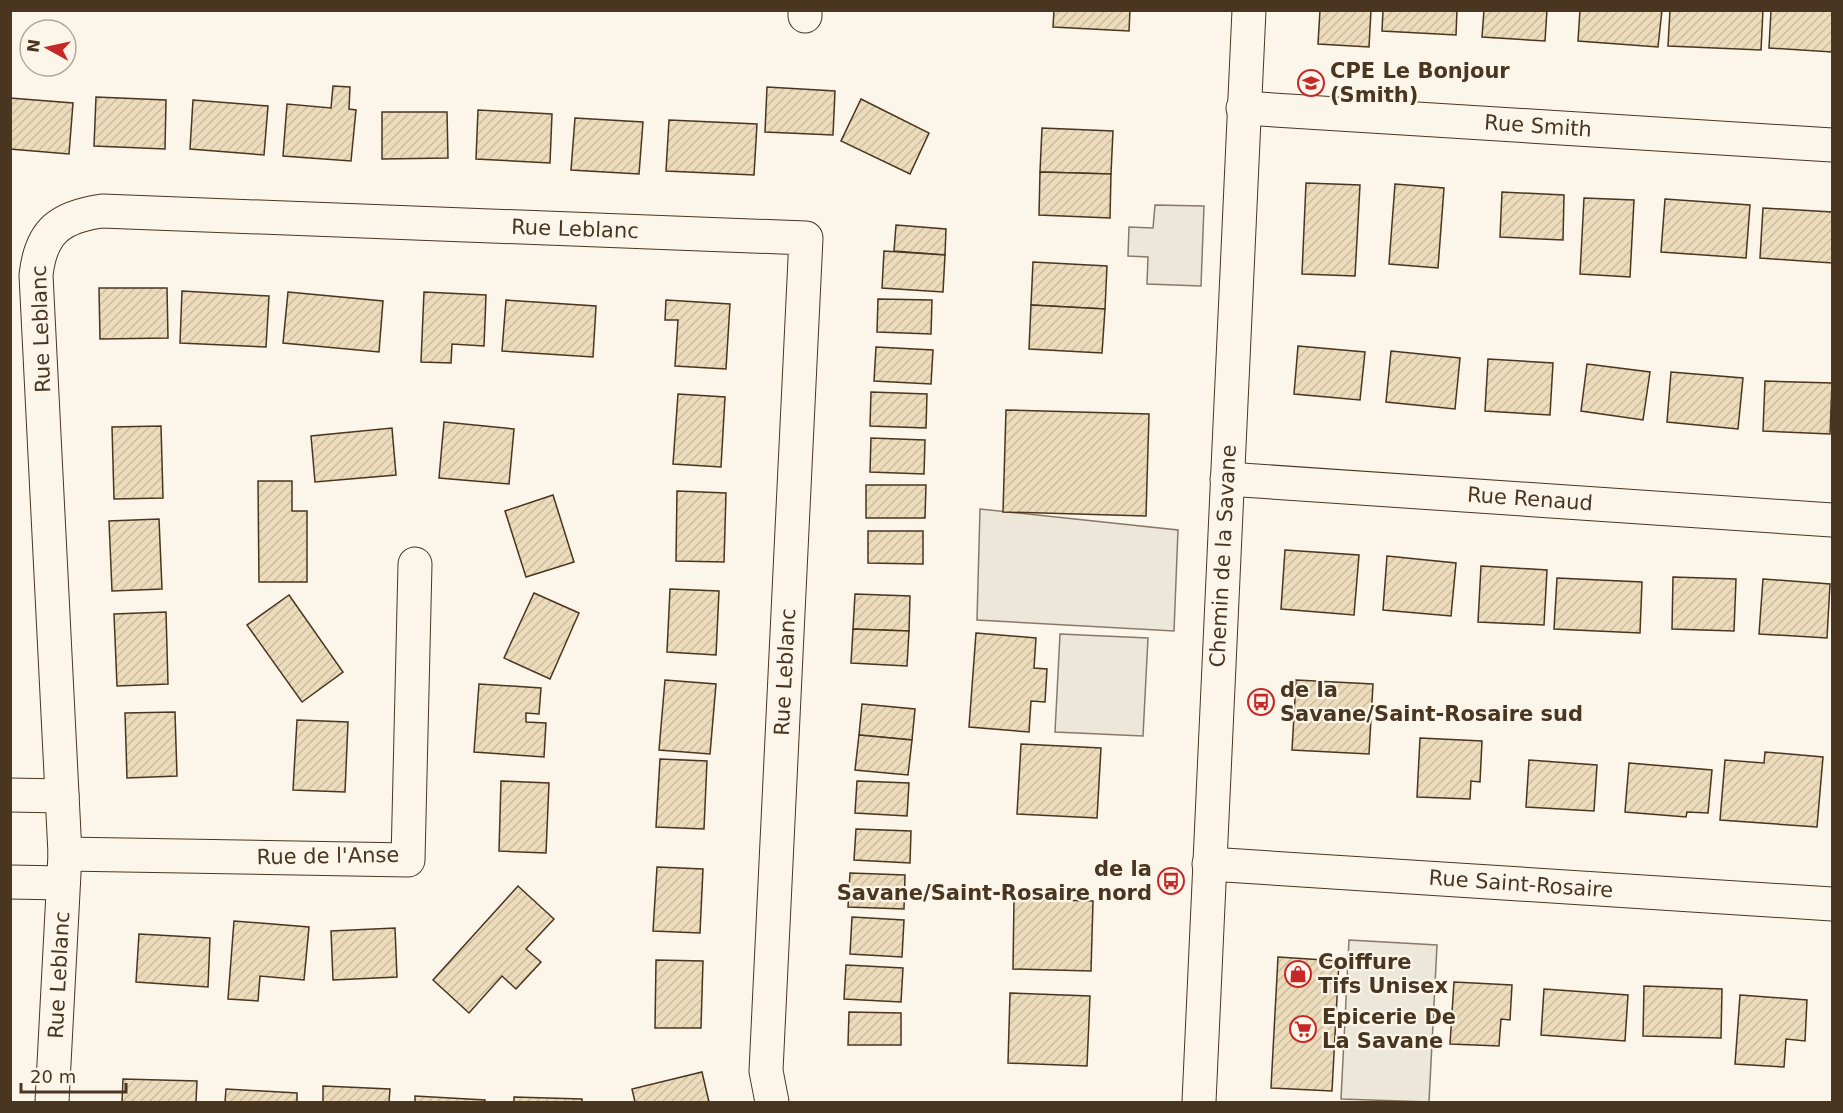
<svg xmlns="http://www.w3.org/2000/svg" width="1843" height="1113" font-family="'DejaVu Sans',sans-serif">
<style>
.parking{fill:#ede7d9;stroke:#887966;stroke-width:1.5}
.building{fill:url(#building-hatch);stroke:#4a3520;stroke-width:1.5}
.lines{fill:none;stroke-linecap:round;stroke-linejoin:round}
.minor-casing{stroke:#4a3520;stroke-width:35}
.minor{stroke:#fbf6e9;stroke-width:33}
.labels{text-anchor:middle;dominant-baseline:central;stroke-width:4.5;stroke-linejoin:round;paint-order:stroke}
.poi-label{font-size:21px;font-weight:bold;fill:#4a3520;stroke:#fbf6e9;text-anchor:start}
.street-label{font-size:21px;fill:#4a3520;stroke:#fbf6e9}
</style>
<defs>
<pattern id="building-hatch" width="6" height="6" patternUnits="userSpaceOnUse" patternTransform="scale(1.5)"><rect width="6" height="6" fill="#ecdcbc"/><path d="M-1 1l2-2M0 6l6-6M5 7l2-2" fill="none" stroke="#ccbda1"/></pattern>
</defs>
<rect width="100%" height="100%" fill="#fbf6e9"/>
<!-- parking -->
<g class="parking">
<polygon points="1155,205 1204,206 1201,286 1147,284 1148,257 1128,256 1129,227 1153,228"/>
<polygon points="980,509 1178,530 1174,631 977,620"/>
<polygon points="1060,634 1148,638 1143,736 1055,732"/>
<polygon points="1349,940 1437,945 1429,1102 1341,1099"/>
</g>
<!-- building -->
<g class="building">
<polygon points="1054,10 1130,10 1129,31 1053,27"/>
<polygon points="1320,10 1371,10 1369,47 1318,44"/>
<polygon points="1383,10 1457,10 1456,35 1382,31"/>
<polygon points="1484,10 1547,10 1545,41 1482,37"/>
<polygon points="1580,10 1662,10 1658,47 1578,41"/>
<polygon points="1670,10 1763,10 1761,50 1668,46"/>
<polygon points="1771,10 1832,10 1832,52 1769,48"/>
<polygon points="333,86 350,87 349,109 356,110 351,161 283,156 287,104 331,108"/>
<polygon points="767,87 835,91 833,135 765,132"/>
<polygon points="96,97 166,100 165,149 94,146"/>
<polygon points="10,98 73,103 69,154 10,149"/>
<polygon points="861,99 929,133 910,174 841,141"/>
<polygon points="193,100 268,106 264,155 190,149"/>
<polygon points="478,110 552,114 550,163 476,159"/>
<polygon points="382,112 447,112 448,158 382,159"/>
<polygon points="575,118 643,122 639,174 571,170"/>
<polygon points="669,120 757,124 754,175 666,171"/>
<polygon points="1042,128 1113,131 1111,174 1040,172"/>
<polygon points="1040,172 1111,174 1110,218 1039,215"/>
<polygon points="1306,183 1360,185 1355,276 1302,274"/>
<polygon points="1395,184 1444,188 1438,268 1389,264"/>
<polygon points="1502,192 1564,195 1563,240 1500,237"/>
<polygon points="1584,198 1634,200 1630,277 1580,274"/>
<polygon points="1665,199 1750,205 1746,258 1661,252"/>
<polygon points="1763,208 1832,212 1832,263 1760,258"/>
<polygon points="896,225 946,229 945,255 894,251"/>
<polygon points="884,251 945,255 943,292 882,288"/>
<polygon points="1033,262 1107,266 1105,309 1031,305"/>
<polygon points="99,288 167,288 168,338 100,339"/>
<polygon points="182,291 269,296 266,347 180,343"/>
<polygon points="288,292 383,301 379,352 283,343"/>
<polygon points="424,292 486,295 484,346 452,344 451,363 421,362"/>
<polygon points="878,299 932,300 931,334 877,332"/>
<polygon points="506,300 596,306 593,357 502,351"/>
<polygon points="666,300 730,304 726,369 675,366 678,320 665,320"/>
<polygon points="1031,305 1105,309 1102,353 1029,349"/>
<polygon points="1298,346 1365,352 1360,400 1294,394"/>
<polygon points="876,347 933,350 931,384 874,381"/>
<polygon points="1391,351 1460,358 1455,409 1386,402"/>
<polygon points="1488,359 1553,363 1550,415 1485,411"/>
<polygon points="1587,364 1650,372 1643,420 1581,411"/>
<polygon points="1671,372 1743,378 1738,429 1667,422"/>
<polygon points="1765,381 1832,383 1830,434 1763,431"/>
<polygon points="871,392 927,394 926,428 870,426"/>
<polygon points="678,394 725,397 721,467 673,464"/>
<polygon points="1006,410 1149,414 1146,516 1003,512"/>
<polygon points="444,422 514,429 509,484 439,478"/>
<polygon points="161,426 163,498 114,499 112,427"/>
<polygon points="392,428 396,475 315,482 311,436"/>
<polygon points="871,438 925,440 924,474 870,472"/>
<polygon points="258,481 292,481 292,511 307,511 307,582 259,582"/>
<polygon points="866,485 926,485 925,518 866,518"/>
<polygon points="677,491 726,493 724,562 676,561"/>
<polygon points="553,495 574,562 526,577 505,511"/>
<polygon points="159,519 162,589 112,591 109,521"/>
<polygon points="868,531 923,531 923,564 868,563"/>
<polygon points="1285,550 1359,555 1354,615 1281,609"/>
<polygon points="1387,556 1456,563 1451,616 1383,610"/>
<polygon points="1481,566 1547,570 1544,625 1478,622"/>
<polygon points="1673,577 1736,579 1734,631 1672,629"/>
<polygon points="1557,578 1642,582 1640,633 1554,629"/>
<polygon points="1763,579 1830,584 1827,638 1759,634"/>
<polygon points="670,589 719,591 716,655 667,652"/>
<polygon points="534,593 579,613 550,679 504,658"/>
<polygon points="855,594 910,596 909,631 853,629"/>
<polygon points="289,595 343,672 302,702 247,625"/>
<polygon points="166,612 168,684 117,686 114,614"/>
<polygon points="853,629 909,631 907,666 851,663"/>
<polygon points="976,633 1036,638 1034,668 1047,669 1045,702 1031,701 1029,732 969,727"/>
<polygon points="665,680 716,684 710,754 659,750"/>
<polygon points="1296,680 1373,684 1369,754 1292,750"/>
<polygon points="479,684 541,688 539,714 526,713 526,722 546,723 544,757 474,752"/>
<polygon points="862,704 915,709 912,740 859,735"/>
<polygon points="175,712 177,776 127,778 125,713"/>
<polygon points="297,720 348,722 345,792 293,790"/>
<polygon points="859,735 912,740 908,775 855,770"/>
<polygon points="1420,738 1482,741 1480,782 1471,781 1470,799 1417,797"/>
<polygon points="1021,744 1101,748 1097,818 1017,814"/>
<polygon points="1765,752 1823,757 1817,827 1720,820 1725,760 1764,763"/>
<polygon points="660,759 707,761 704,829 656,827"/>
<polygon points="1529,760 1597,765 1594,811 1526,807"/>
<polygon points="1629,763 1712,770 1708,813 1687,812 1686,817 1625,812"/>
<polygon points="501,781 549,783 546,853 499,851"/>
<polygon points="857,781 909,783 907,816 855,813"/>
<polygon points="856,829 911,831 910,863 854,860"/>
<polygon points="657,867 703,869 700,933 653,931"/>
<polygon points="850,873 905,875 904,909 848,907"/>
<polygon points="518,886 554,919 526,949 541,962 516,989 502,976 469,1013 433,980"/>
<polygon points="1014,899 1093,901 1091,971 1013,969"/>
<polygon points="852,917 904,920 902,957 850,954"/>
<polygon points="234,921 309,927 304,980 260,976 258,1001 228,999"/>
<polygon points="395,928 397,977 333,980 331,931"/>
<polygon points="139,934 210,938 208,987 136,982"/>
<polygon points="1278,957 1339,961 1332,1091 1271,1088"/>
<polygon points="656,960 703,961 701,1028 655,1028"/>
<polygon points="846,965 903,968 901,1002 844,999"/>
<polygon points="1454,982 1512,985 1510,1020 1501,1019 1499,1046 1450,1044"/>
<polygon points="1644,986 1722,989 1721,1038 1643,1036"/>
<polygon points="1544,989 1628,995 1625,1041 1541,1035"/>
<polygon points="1010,993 1090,996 1087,1066 1008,1063"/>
<polygon points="1740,995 1807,1000 1805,1041 1786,1039 1784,1067 1735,1064"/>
<polygon points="849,1012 901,1013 901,1045 848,1045"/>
<polygon points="702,1072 709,1102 635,1102 632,1089"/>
<polygon points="123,1079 197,1081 196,1102 122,1102"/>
<polygon points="323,1086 390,1089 389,1102 323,1102"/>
<polygon points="226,1089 297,1093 297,1102 225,1102"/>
<polygon points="415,1096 485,1100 485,1102 415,1102"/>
<polygon points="514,1097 582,1099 582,1102 514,1102"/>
</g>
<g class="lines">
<defs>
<g id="minor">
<polyline points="805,16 805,10"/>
<polyline points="1243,108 1832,145"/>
<polyline points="1227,479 1832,520"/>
<polyline points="10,795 62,796"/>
<polyline points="65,854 408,860 415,564"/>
<polyline points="1209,864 1832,904"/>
<polyline points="10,882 63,883"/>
<path d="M52 1102 65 854 36 275C41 231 60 217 102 211L806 238 766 1071 772 1102"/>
<polyline points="1199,1102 1249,10"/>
</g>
</defs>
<!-- minor casing -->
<use href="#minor" class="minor-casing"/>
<!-- minor -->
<use href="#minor" class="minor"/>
</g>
<!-- icons -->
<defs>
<symbol id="school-ring" viewBox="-11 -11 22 22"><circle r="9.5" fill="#fbf6e9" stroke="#c62828" stroke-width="1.5"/><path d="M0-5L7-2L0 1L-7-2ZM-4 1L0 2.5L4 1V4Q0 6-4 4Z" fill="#c62828"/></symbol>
<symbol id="bus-ring" viewBox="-11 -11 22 22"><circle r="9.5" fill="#fbf6e9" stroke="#c62828" stroke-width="1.5"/><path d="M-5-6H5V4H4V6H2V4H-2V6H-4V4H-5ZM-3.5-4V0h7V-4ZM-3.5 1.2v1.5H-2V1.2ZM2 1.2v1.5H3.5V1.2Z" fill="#c62828"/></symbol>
<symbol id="shop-ring" viewBox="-11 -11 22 22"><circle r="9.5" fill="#fbf6e9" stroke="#c62828" stroke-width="1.5"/><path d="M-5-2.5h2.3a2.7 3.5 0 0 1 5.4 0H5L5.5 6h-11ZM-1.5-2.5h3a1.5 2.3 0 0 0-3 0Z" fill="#c62828"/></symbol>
<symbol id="supermarket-ring" viewBox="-11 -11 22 22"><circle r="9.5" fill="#fbf6e9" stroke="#c62828" stroke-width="1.5"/><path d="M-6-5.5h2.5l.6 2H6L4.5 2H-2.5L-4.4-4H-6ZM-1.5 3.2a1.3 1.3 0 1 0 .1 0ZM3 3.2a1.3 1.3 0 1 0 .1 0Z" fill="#c62828"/></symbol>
</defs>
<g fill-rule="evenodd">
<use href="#school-ring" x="1296" y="68" width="30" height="30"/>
<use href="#bus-ring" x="1246" y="687" width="30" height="30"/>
<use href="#bus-ring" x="1156" y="866" width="30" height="30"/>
<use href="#shop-ring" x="1283" y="959" width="30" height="30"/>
<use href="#supermarket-ring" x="1288" y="1014" width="30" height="30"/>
</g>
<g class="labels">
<!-- poi labels -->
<g class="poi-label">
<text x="1330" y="71">CPE Le Bonjour<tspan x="1330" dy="24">(Smith)</tspan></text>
<text x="1280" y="690">de la<tspan x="1280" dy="24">Savane/Saint-Rosaire sud</tspan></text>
<text x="1152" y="869" text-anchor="end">de la<tspan x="1152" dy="24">Savane/Saint-Rosaire nord</tspan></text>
<text x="1318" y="962">Coiffure<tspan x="1318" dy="24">Tifs Unisex</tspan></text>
<text x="1322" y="1017">Epicerie De<tspan x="1322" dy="24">La Savane</tspan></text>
</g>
<!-- street labels -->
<g class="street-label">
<text transform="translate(1538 126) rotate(4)">Rue Smith</text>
<text transform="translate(575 229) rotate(2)">Rue Leblanc</text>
<text transform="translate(41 329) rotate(-92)">Rue Leblanc</text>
<text transform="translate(1530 499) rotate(4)">Rue Renaud</text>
<text transform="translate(1223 556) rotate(-87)">Chemin de la Savane</text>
<text transform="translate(785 672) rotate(-87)">Rue Leblanc</text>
<text transform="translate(328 856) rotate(-1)">Rue de l'Anse</text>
<text transform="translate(1521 884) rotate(4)">Rue Saint-Rosaire</text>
<text transform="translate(59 975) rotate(-87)">Rue Leblanc</text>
</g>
</g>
<!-- border -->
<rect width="1843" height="1113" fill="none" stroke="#4a3520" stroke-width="24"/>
<!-- north arrow -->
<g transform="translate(48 48) rotate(278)"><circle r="28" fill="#fbf6e9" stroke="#b4a999" stroke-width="1.5"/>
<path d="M0-4.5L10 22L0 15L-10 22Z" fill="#c62828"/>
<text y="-9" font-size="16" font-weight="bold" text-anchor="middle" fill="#4a3520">N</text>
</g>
<!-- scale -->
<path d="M21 1083v9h105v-9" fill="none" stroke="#4a3520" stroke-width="3"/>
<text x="30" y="1083" font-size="18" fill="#4a3520" stroke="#fbf6e9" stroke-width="4.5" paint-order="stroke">20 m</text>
</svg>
